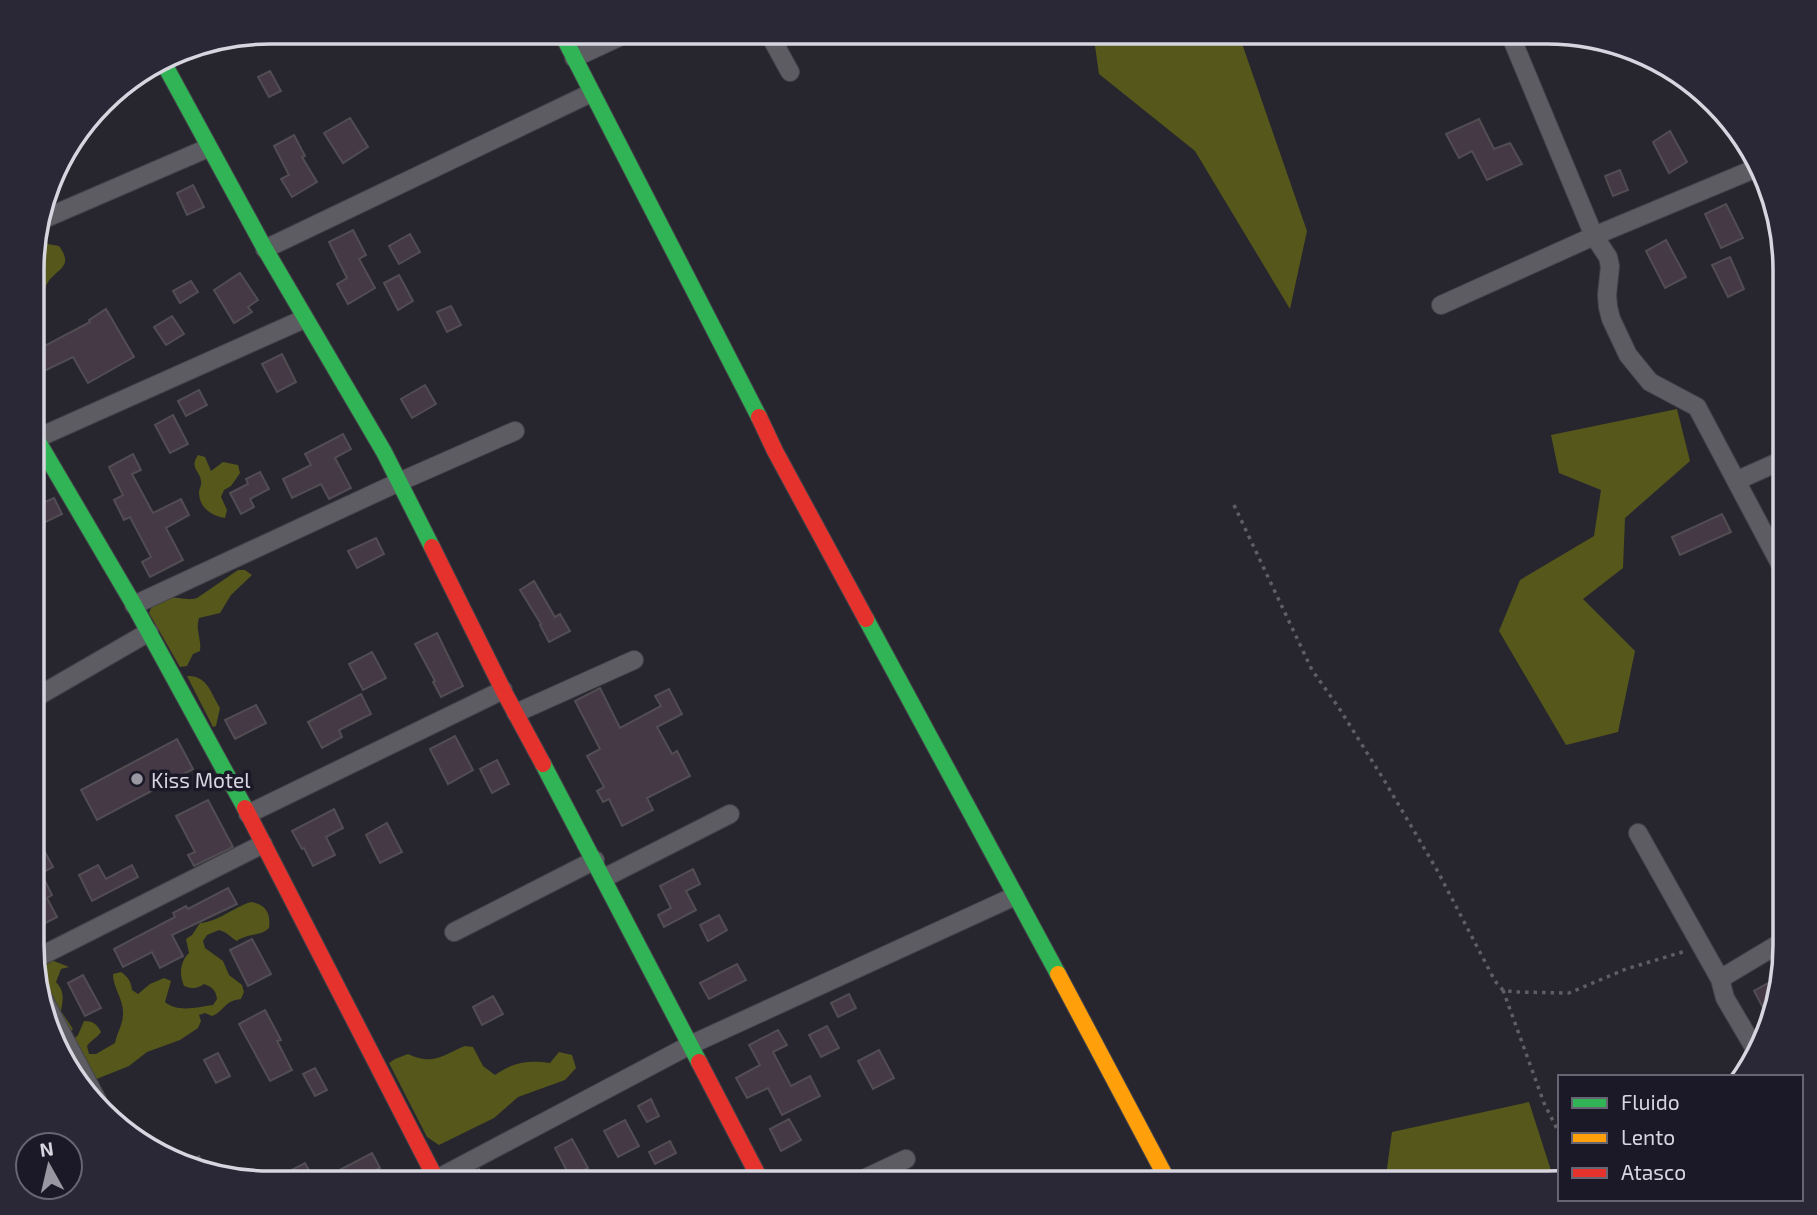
<svg xmlns="http://www.w3.org/2000/svg" width="1817" height="1215" font-family="'Exo 2',sans-serif">
<style>
.forest{fill:#55571b}
.building{fill:#463946;stroke:#514d52;stroke-width:2}
.lines{fill:none;stroke-linecap:round;stroke-linejoin:round}
.street-casing{stroke:#44434a;stroke-width:20}
.fast-casing{stroke:#44434a;stroke-width:18}
.slow-casing{stroke:#44434a;stroke-width:18}
.jam-casing{stroke:#44434a;stroke-width:18}
.path{stroke:#5f5e64;stroke-width:3.5;stroke-dasharray:3.5 5;stroke-linecap:butt}
.street{stroke:#5d5c62;stroke-width:18}
.fast{stroke:#30b455;stroke-width:16}
.slow{stroke:#ff9f0a;stroke-width:16}
.jam{stroke:#e5322d;stroke-width:16}
.poi-dot{fill:#9998a2;stroke:#1b1927;stroke-width:2.5}
.labels{text-anchor:middle;dominant-baseline:central;stroke-width:7;stroke-linejoin:round;paint-order:stroke}
.poi-label{font-size:21px;fill:#d7d6e0;stroke:#1b1927;text-anchor:start}
.rim{fill:none;stroke:#d7d6e0;stroke-width:3.5}
</style>
<rect width="100%" height="100%" fill="#27262e"/>
<!-- forest -->
<g class="forest">
<polygon points="1093,32 1238,32 1307,231 1290,309 1195,151 1099,74"/>
<path d="M36 242 59 246C76 269 53 269 46 286 43 291 45 298 45 304L39 307H33V243Z"/>
<polygon points="1677,409 1690,461 1625,518 1623,568 1583,599 1635,651 1618,732 1566,745 1499,631 1520,580 1594,536 1601,490 1559,473 1551,435"/>
<path d="M198 455 205 457 211 471 223 462 238 465 240 473 231 486 224 490 221 497 227 510 225 518C212 516 199 508 199 492 199 489 202 485 201 481 200 471 189 468 198 455Z"/>
<path d="M238 570H245L252 575 231 595 220 613 199 618C195 630 202 640 200 651L193 654 187 666 180 667 149 613 152 606C158 603 164 599 171 598 181 597 187 601 197 598Z"/>
<path d="M187 676C207 675 211 693 220 708L216 726 213 727Z"/>
<path d="M251 902C266 904 271 914 269 928 260 937 247 933 237 941 230 937 227 932 219 930L207 935 203 941 205 948 223 961 229 975 242 985 244 992 241 999C223 1001 225 1011 212 1016L205 1013 199 1015 201 1021 198 1028 180 1040 147 1052 129 1066 94 1080 68 1045 78 1035 84 1021C93 1021 97 1024 101 1032 97 1038 91 1040 87 1046L89 1054H96L115 1043C117 1033 123 1024 123 1014 124 1000 113 988 113 974L121 972C128 977 131 981 132 990L138 994 150 984 164 978 171 981 165 1002C178 1013 197 1007 213 1005L217 999C216 990 212 987 204 984 197 989 192 989 184 986 179 974 180 962 189 953L186 939 192 935 200 923C218 922 234 907 251 902Z"/>
<path d="M49 959 69 967 61 969 56 982C65 992 63 999 61 1011L73 1029 67 1034 39 985V977Z"/>
<path d="M465 1046 473 1047 483 1066 495 1075C513 1062 529 1060 550 1063L559 1052 572 1055 576 1068 565 1080 518 1097 494 1118 439 1145 427 1137 389 1063 395 1059 408 1054C434 1066 442 1055 465 1046Z"/>
<polygon points="1529,1102 1555,1183 1385,1183 1392,1132"/>
</g>
<!-- building -->
<g class="building">
<polygon points="270,71 281,91 269,97 258,77"/>
<polygon points="350,118 368,147 343,163 324,133"/>
<polygon points="1479,119 1494,149 1510,143 1522,164 1487,180 1472,151 1459,158 1446,134"/>
<polygon points="1670,131 1687,162 1669,173 1653,142"/>
<polygon points="294,135 305,156 302,157 317,182 292,197 281,179 289,175 274,146"/>
<polygon points="1620,170 1628,190 1613,196 1605,176"/>
<polygon points="193,185 204,207 187,215 177,193"/>
<polygon points="1726,204 1743,238 1721,248 1705,214"/>
<polygon points="353,230 366,255 359,259 375,288 348,304 337,284 347,278 329,242"/>
<polygon points="410,234 420,252 399,264 389,246"/>
<polygon points="1666,240 1686,277 1665,288 1646,251"/>
<polygon points="1730,257 1744,289 1728,297 1712,265"/>
<polygon points="240,273 258,300 248,307 252,312 234,323 214,290"/>
<polygon points="399,275 413,301 398,310 384,283"/>
<polygon points="191,281 198,292 180,303 173,291"/>
<polygon points="451,306 461,325 447,332 437,312"/>
<polygon points="106,309 134,357 88,383 73,357 40,373 33,359 33,352 90,322 89,320"/>
<polygon points="172,316 184,334 166,345 154,327"/>
<polygon points="282,354 296,382 277,392 262,364"/>
<polygon points="425,385 436,404 412,418 401,399"/>
<polygon points="199,390 207,405 186,416 178,401"/>
<polygon points="173,415 188,444 170,453 155,425"/>
<polygon points="343,434 351,449 335,458 351,488 329,499 321,484 292,498 283,479 311,465 305,454"/>
<polygon points="133,454 141,470 132,474 153,513 181,499 189,515 166,528 183,560 150,577 142,562 151,557 130,517 124,520 114,500 123,495 109,467"/>
<polygon points="260,472 269,489 250,499 254,507 241,514 230,493 248,484 246,479"/>
<polygon points="54,498 62,514 33,528 33,507"/>
<polygon points="1722,514 1731,532 1680,555 1672,537"/>
<polygon points="376,538 384,554 357,568 348,551"/>
<polygon points="534,581 555,617 560,614 570,631 549,642 540,625 541,624 520,590"/>
<polygon points="437,633 463,686 441,697 433,682 435,681 415,644"/>
<polygon points="372,652 386,678 363,690 349,664"/>
<polygon points="600,688 620,728 661,706 655,696 669,689 682,714 657,727 672,754 677,751 690,776 647,798 653,810 622,826 609,799 603,802 597,791 604,787 587,756 600,749 575,701"/>
<polygon points="361,694 371,714 339,730 342,737 322,748 308,722"/>
<polygon points="256,705 266,723 235,739 225,720"/>
<polygon points="455,736 473,770 448,784 430,749"/>
<polygon points="177,739 193,769 97,820 81,790"/>
<polygon points="497,760 509,784 492,793 480,769"/>
<polygon points="208,800 233,847 194,866 188,855 195,852 176,816"/>
<polygon points="334,809 343,828 326,837 335,855 313,866 304,848 302,849 292,831"/>
<polygon points="387,823 402,852 380,863 366,835"/>
<polygon points="45,852 53,867 41,873 52,895 47,898 57,917 38,927 33,918 33,858"/>
<polygon points="98,865 106,879 132,865 138,877 92,901 79,875"/>
<polygon points="693,869 700,884 686,891 696,910 664,927 658,915 671,908 660,886"/>
<polygon points="228,888 237,904 172,935 183,956 160,968 152,952 123,967 114,949 175,917 173,913 186,906 188,909"/>
<polygon points="719,915 727,930 708,941 700,925"/>
<polygon points="252,939 271,974 248,986 230,950"/>
<polygon points="737,964 746,980 709,999 700,983"/>
<polygon points="83,975 101,1008 85,1016 68,983"/>
<polygon points="1779,977 1767,1015 1754,991"/>
<polygon points="849,994 856,1008 838,1017 831,1003"/>
<polygon points="493,996 503,1014 482,1025 473,1007"/>
<polygon points="265,1010 281,1040 277,1041 292,1070 270,1081 239,1024"/>
<polygon points="827,1026 839,1048 821,1057 809,1035"/>
<polygon points="778,1030 787,1045 773,1052 791,1086 810,1076 820,1096 782,1115 768,1088 747,1098 736,1078 760,1065 749,1045"/>
<polygon points="879,1050 894,1078 873,1089 858,1061"/>
<polygon points="218,1053 230,1076 216,1083 204,1060"/>
<polygon points="315,1068 327,1090 315,1096 303,1074"/>
<polygon points="651,1099 659,1116 647,1122 638,1106"/>
<polygon points="789,1119 801,1140 781,1151 770,1129"/>
<polygon points="625,1120 639,1146 618,1157 604,1131"/>
<polygon points="572,1139 588,1168 570,1177 555,1148"/>
<polygon points="670,1141 676,1153 655,1164 649,1152"/>
<polygon points="372,1153 380,1168 349,1183 340,1183 334,1173"/>
<polygon points="199,1156 208,1174 193,1171 182,1165"/>
<polygon points="305,1163 316,1183 291,1183 286,1173"/>
<polygon points="479,1169 487,1183 453,1183"/>
</g>
<g class="lines">
<defs>
<g id="street">
<polyline points="768,32 790,72"/>
<polyline points="1509,32 1594,236 1608,257 1610,266 1607,295 1608,307 1611,319 1628,355 1650,382 1697,407 1785,573"/>
<polyline points="574,58 630,32"/>
<polyline points="39,221 208,148"/>
<polyline points="265,249 591,93"/>
<polyline points="1441,305 1594,236 1759,167"/>
<polyline points="33,440 304,319"/>
<polyline points="1738,480 1785,459"/>
<polyline points="134,605 399,482 515,431"/>
<polyline points="33,699 149,632"/>
<polyline points="516,713 634,660"/>
<polyline points="248,814 503,690"/>
<polyline points="1638,833 1720,979 1725,998 1755,1049"/>
<polyline points="604,878 730,814"/>
<polyline points="454,932 595,860"/>
<polyline points="33,960 263,844"/>
<polyline points="1720,979 1785,940"/>
<polyline points="38,989 97,1100"/>
<polyline points="429,1183 690,1045 1015,896"/>
<polyline points="855,1183 906,1159"/>
</g>
<g id="fast">
<polyline points="561,32 759,417"/>
<polyline points="162,60 265,249 384,452 432,547"/>
<polyline points="33,433 134,605 245,808"/>
<polyline points="866,619 1058,974"/>
<polyline points="543,764 699,1062"/>
</g>
<polyline id="slow" points="1058,974 1169,1183"/>
<g id="jam">
<polyline points="759,417 775,451 866,619"/>
<polyline points="432,547 503,690 543,764"/>
<polyline points="245,808 438,1183"/>
<polyline points="699,1062 762,1183"/>
</g>
</defs>
<!-- street casing -->
<use href="#street" class="street-casing"/>
<!-- fast casing -->
<use href="#fast" class="fast-casing"/>
<!-- slow casing -->
<use href="#slow" class="slow-casing"/>
<!-- jam casing -->
<use href="#jam" class="jam-casing"/>
<!-- path -->
<g class="path">
<polyline points="1234,505 1312,670 1339,708 1384,780 1437,870 1495,981 1503,990 1514,992 1569,993 1626,969 1686,951"/>
<polyline points="1503,990 1544,1103 1560,1135"/>
</g>
<!-- street -->
<use href="#street" class="street"/>
<!-- fast -->
<use href="#fast" class="fast"/>
<!-- slow -->
<use href="#slow" class="slow"/>
<!-- jam -->
<use href="#jam" class="jam"/>
</g>
<!-- markers -->
<circle class="poi-dot" cx="137" cy="779" r="7"/>
<g class="labels">
<!-- poi labels -->
<g class="poi-label">
<text x="151" y="779">Kiss Motel</text>
</g>
</g>
<!-- crop -->
<path d="M0 0H1817V1215H0ZM270 44H1547A226 226 0 0 1 1773 270V945A226 226 0 0 1 1547 1171H270A226 226 0 0 1 44 945V270A226 226 0 0 1 270 44Z" fill="#2a2836" fill-rule="evenodd"/>
<path class="rim" d="M270 44H1547A226 226 0 0 1 1773 270V945A226 226 0 0 1 1547 1171H270A226 226 0 0 1 44 945V270A226 226 0 0 1 270 44Z"/>
<!-- legend -->
<rect x="1558" y="1075" width="245" height="126" fill="#1b1927" stroke="#666571" stroke-width="2"/>
<rect x="1572" y="1098" width="35" height="10" fill="#30b455" stroke="#666571" stroke-width="2"/>
<text x="1621" y="1110" font-size="21" fill="#d7d6e0">Fluido</text>
<rect x="1572" y="1133" width="35" height="10" fill="#ff9f0a" stroke="#666571" stroke-width="2"/>
<text x="1621" y="1145" font-size="21" fill="#d7d6e0">Lento</text>
<rect x="1572" y="1168" width="35" height="10" fill="#e5322d" stroke="#666571" stroke-width="2"/>
<text x="1621" y="1180" font-size="21" fill="#d7d6e0">Atasco</text>
<!-- north arrow -->
<g transform="translate(49 1166) rotate(352)"><circle r="33" fill="#1b1927" stroke="#666571" stroke-width="2"/>
<path d="M0-5L12 26L0 18L-12 26Z" fill="#9998a2"/>
<text y="-10" font-size="19" font-weight="bold" text-anchor="middle" fill="#d7d6e0">N</text>
</g>
</svg>
